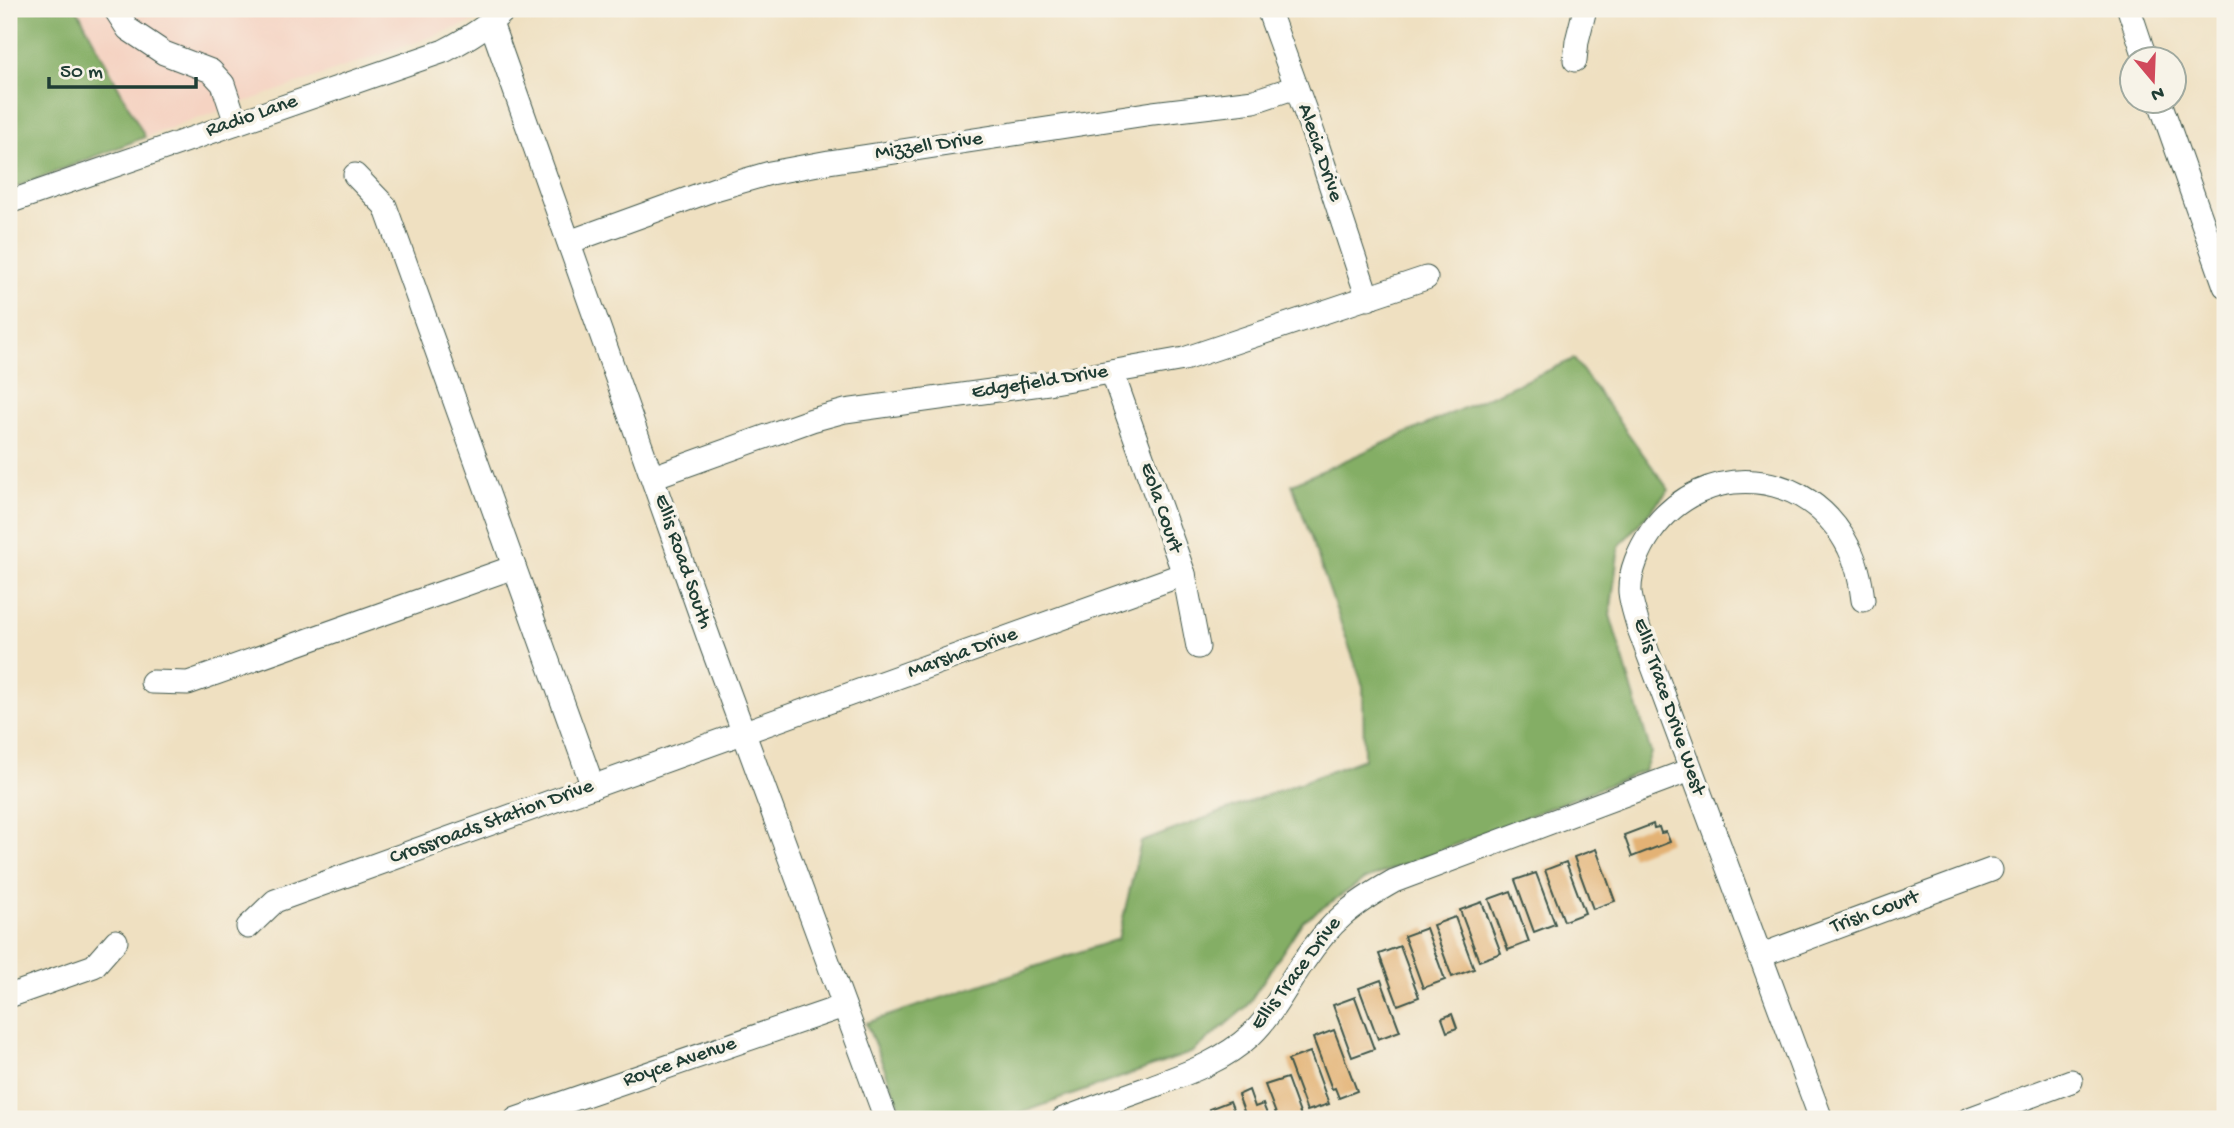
<svg xmlns="http://www.w3.org/2000/svg" width="2234" height="1128" font-family="'Gochi Hand',sans-serif">
<style>
.built{fill:#f5d3c2}
.forest{fill:#84ae65;stroke:#52764c;stroke-width:2}
.building{fill:#e3b274}
.lines{fill:none;stroke-linecap:round;stroke-linejoin:round}
.minor-casing{stroke:#3e5549;stroke-width:25}
.minor{stroke:#fff;stroke-width:23}
.labels{text-anchor:middle;dominant-baseline:central;stroke-width:7;stroke-linejoin:round;paint-order:stroke}
.street-label{font-size:21px;fill:#1f3d34;stroke:#f7f3e8}
</style>
<rect width="100%" height="100%" fill="#f7f3e8"/>
<filter id="ink" filterUnits="userSpaceOnUse"><feTurbulence type="fractalNoise" baseFrequency=".0143" numOctaves="2"/><feDisplacementMap in="SourceGraphic" scale="14" xChannelSelector="R" yChannelSelector="G"/><feConvolveMatrix kernelMatrix="1 2 1 2 8 2 1 2 1" color-interpolation-filters="sRGB"/></filter>
<filter id="wash" filterUnits="userSpaceOnUse"><feTurbulence type="fractalNoise" baseFrequency=".00686" numOctaves="4" result="noise"/><feDisplacementMap in="SourceGraphic" scale="28" xChannelSelector="R" yChannelSelector="G"/><feGaussianBlur stdDeviation="1.57" result="paint"/><feColorMatrix in="noise" values="0 0 0 0 0 0 0 0 0 0 0 0 0 0 0 0 0 1.4 0 .05"/><feComposite in="paint" operator="in"/></filter>
<g filter="url(#wash)">
<rect width="100%" height="100%" fill="#efe0c1"/>
<!-- built -->
<polygon class="built" points="77,9 491,9 485,18 145,137"/>
<!-- forest -->
<g class="forest">
<polygon points="9,9 77,9 145,137 9,190"/>
<polygon points="1574,359 1669,490 1619,546 1610,615 1651,753 1644,771 1364,880 1303,921 1246,1007 1193,1052 1004,1119 905,1119 866,1023 1118,939 1141,842 1364,759 1363,686 1292,484"/>
</g>
<g id="blocks">
<!-- building -->
<g class="building">
<polygon points="1653,824 1654,828 1659,827 1661,833 1666,832 1670,842 1632,857 1624,835"/>
<polygon points="1596,849 1615,901 1593,909 1574,857"/>
<polygon points="1566,862 1585,913 1564,921 1545,870"/>
<polygon points="1536,873 1555,924 1534,932 1515,880"/>
<polygon points="1511,891 1529,942 1508,950 1489,899"/>
<polygon points="1482,902 1501,953 1479,961 1460,910"/>
<polygon points="1455,917 1474,969 1452,977 1433,925"/>
<polygon points="1426,928 1445,980 1423,988 1404,936"/>
<polygon points="1400,946 1419,997 1398,1005 1379,954"/>
<polygon points="1381,980 1400,1031 1378,1039 1359,988"/>
<polygon points="1355,997 1374,1049 1352,1057 1333,1005"/>
<polygon points="1452,1014 1457,1028 1447,1032 1442,1018"/>
<polygon points="1334,1030 1357,1091 1339,1098 1335,1088 1332,1089 1313,1038"/>
<polygon points="1310,1052 1329,1104 1307,1111 1288,1060"/>
<polygon points="1287,1078 1302,1119 1278,1119 1265,1085"/>
<polygon points="1249,1090 1255,1107 1263,1104 1269,1119 1247,1119 1238,1095"/>
<polygon points="1230,1101 1237,1119 1212,1119 1209,1109"/>
</g>
</g>
</g>
<g filter="url(#ink)">
<use href="#blocks" fill-opacity="0" stroke="#3e5549" stroke-width="2"/>
<g class="lines">
<defs>
<g id="minor">
<polyline points="115,9 128,29 164,53 211,71 223,84 236,123"/>
<polyline points="1268,9 1317,144 1368,299"/>
<polyline points="2129,9 2146,60"/>
<polyline points="491,23 712,647 886,1119"/>
<polyline points="1575,60 1577,41 1585,9"/>
<polyline points="2160,102 2225,286"/>
<polyline points="355,175 385,206 593,787"/>
<path d="M9 202 444 51C467 39 487 27 506 9"/>
<polyline points="569,242 715,189 770,173 829,162 1153,113 1254,101 1296,87"/>
<polyline points="1112,372 1184,574 1198,647"/>
<polyline points="653,477 812,420 845,411 1048,383 1184,359 1426,278"/>
<polyline points="152,682 188,683 514,567"/>
<polyline points="248,927 275,901 1184,574"/>
<polyline points="1759,956 1991,870"/>
<polyline points="9,996 94,966 116,941"/>
<polyline points="516,1119 844,1006"/>
<path d="M1063 1119C1091 1109 1119 1098 1148 1088 1185 1074 1222 1062 1251 1035 1274 1013 1286 986 1304 961 1331 921 1353 904 1394 881L1690 770"/>
<path d="M1821 1119 1639 629C1636 617 1631 604 1630 592 1629 572 1640 548 1651 532 1704 458 1809 467 1849 548 1858 565 1861 582 1863 600"/>
<polyline points="1969,1119 2071,1081"/>
</g>
</defs>
<!-- minor casing -->
<use href="#minor" class="minor-casing"/>
<!-- minor -->
<use href="#minor" class="minor"/>
</g>
</g>
<g class="labels">
<!-- street labels -->
<g class="street-label">
<text transform="translate(252 117) rotate(-19)">Radio Lane</text>
<text transform="translate(929 147) rotate(-8)">Mizzell Drive</text>
<text transform="translate(1319 153) rotate(71)">Alecia Drive</text>
<text transform="translate(1040 383) rotate(-9)">Edgefield Drive</text>
<text transform="translate(1160 508) rotate(71)">Eola Court</text>
<text transform="translate(682 562) rotate(71)">Ellis Road South</text>
<text transform="translate(963 654) rotate(-20)">Marsha Drive</text>
<text transform="translate(1668 707) rotate(71)">Ellis Trace Drive West</text>
<text transform="translate(492 823) rotate(-20)">Crossroads Station Drive</text>
<text transform="translate(1875 913) rotate(-20)">Trish Court</text>
<text transform="translate(1297 974) rotate(-53)">Ellis Trace Drive</text>
<text transform="translate(680 1063) rotate(-19)">Royce Avenue</text>
</g>
</g>
<!-- margin -->
<rect width="2234" height="1128" fill="none" stroke="#f7f3e8" stroke-width="35"/>
<!-- north arrow -->
<g transform="translate(2153 80) rotate(161)"><circle r="33" fill="#f7f3e8" stroke="#a1aaa0" stroke-width="2"/>
<path d="M0-5L12 26L0 18L-12 26Z" fill="#d1495b"/>
<text y="-10" font-size="19" font-weight="bold" text-anchor="middle" fill="#1f3d34">N</text>
</g>
<!-- scale -->
<path d="M49 77v10h147v-10" fill="none" stroke="#1f3d34" stroke-width="3.5"/>
<text x="60" y="77" font-size="21" fill="#1f3d34" stroke="#f7f3e8" stroke-width="5" paint-order="stroke">50 m</text>
</svg>
